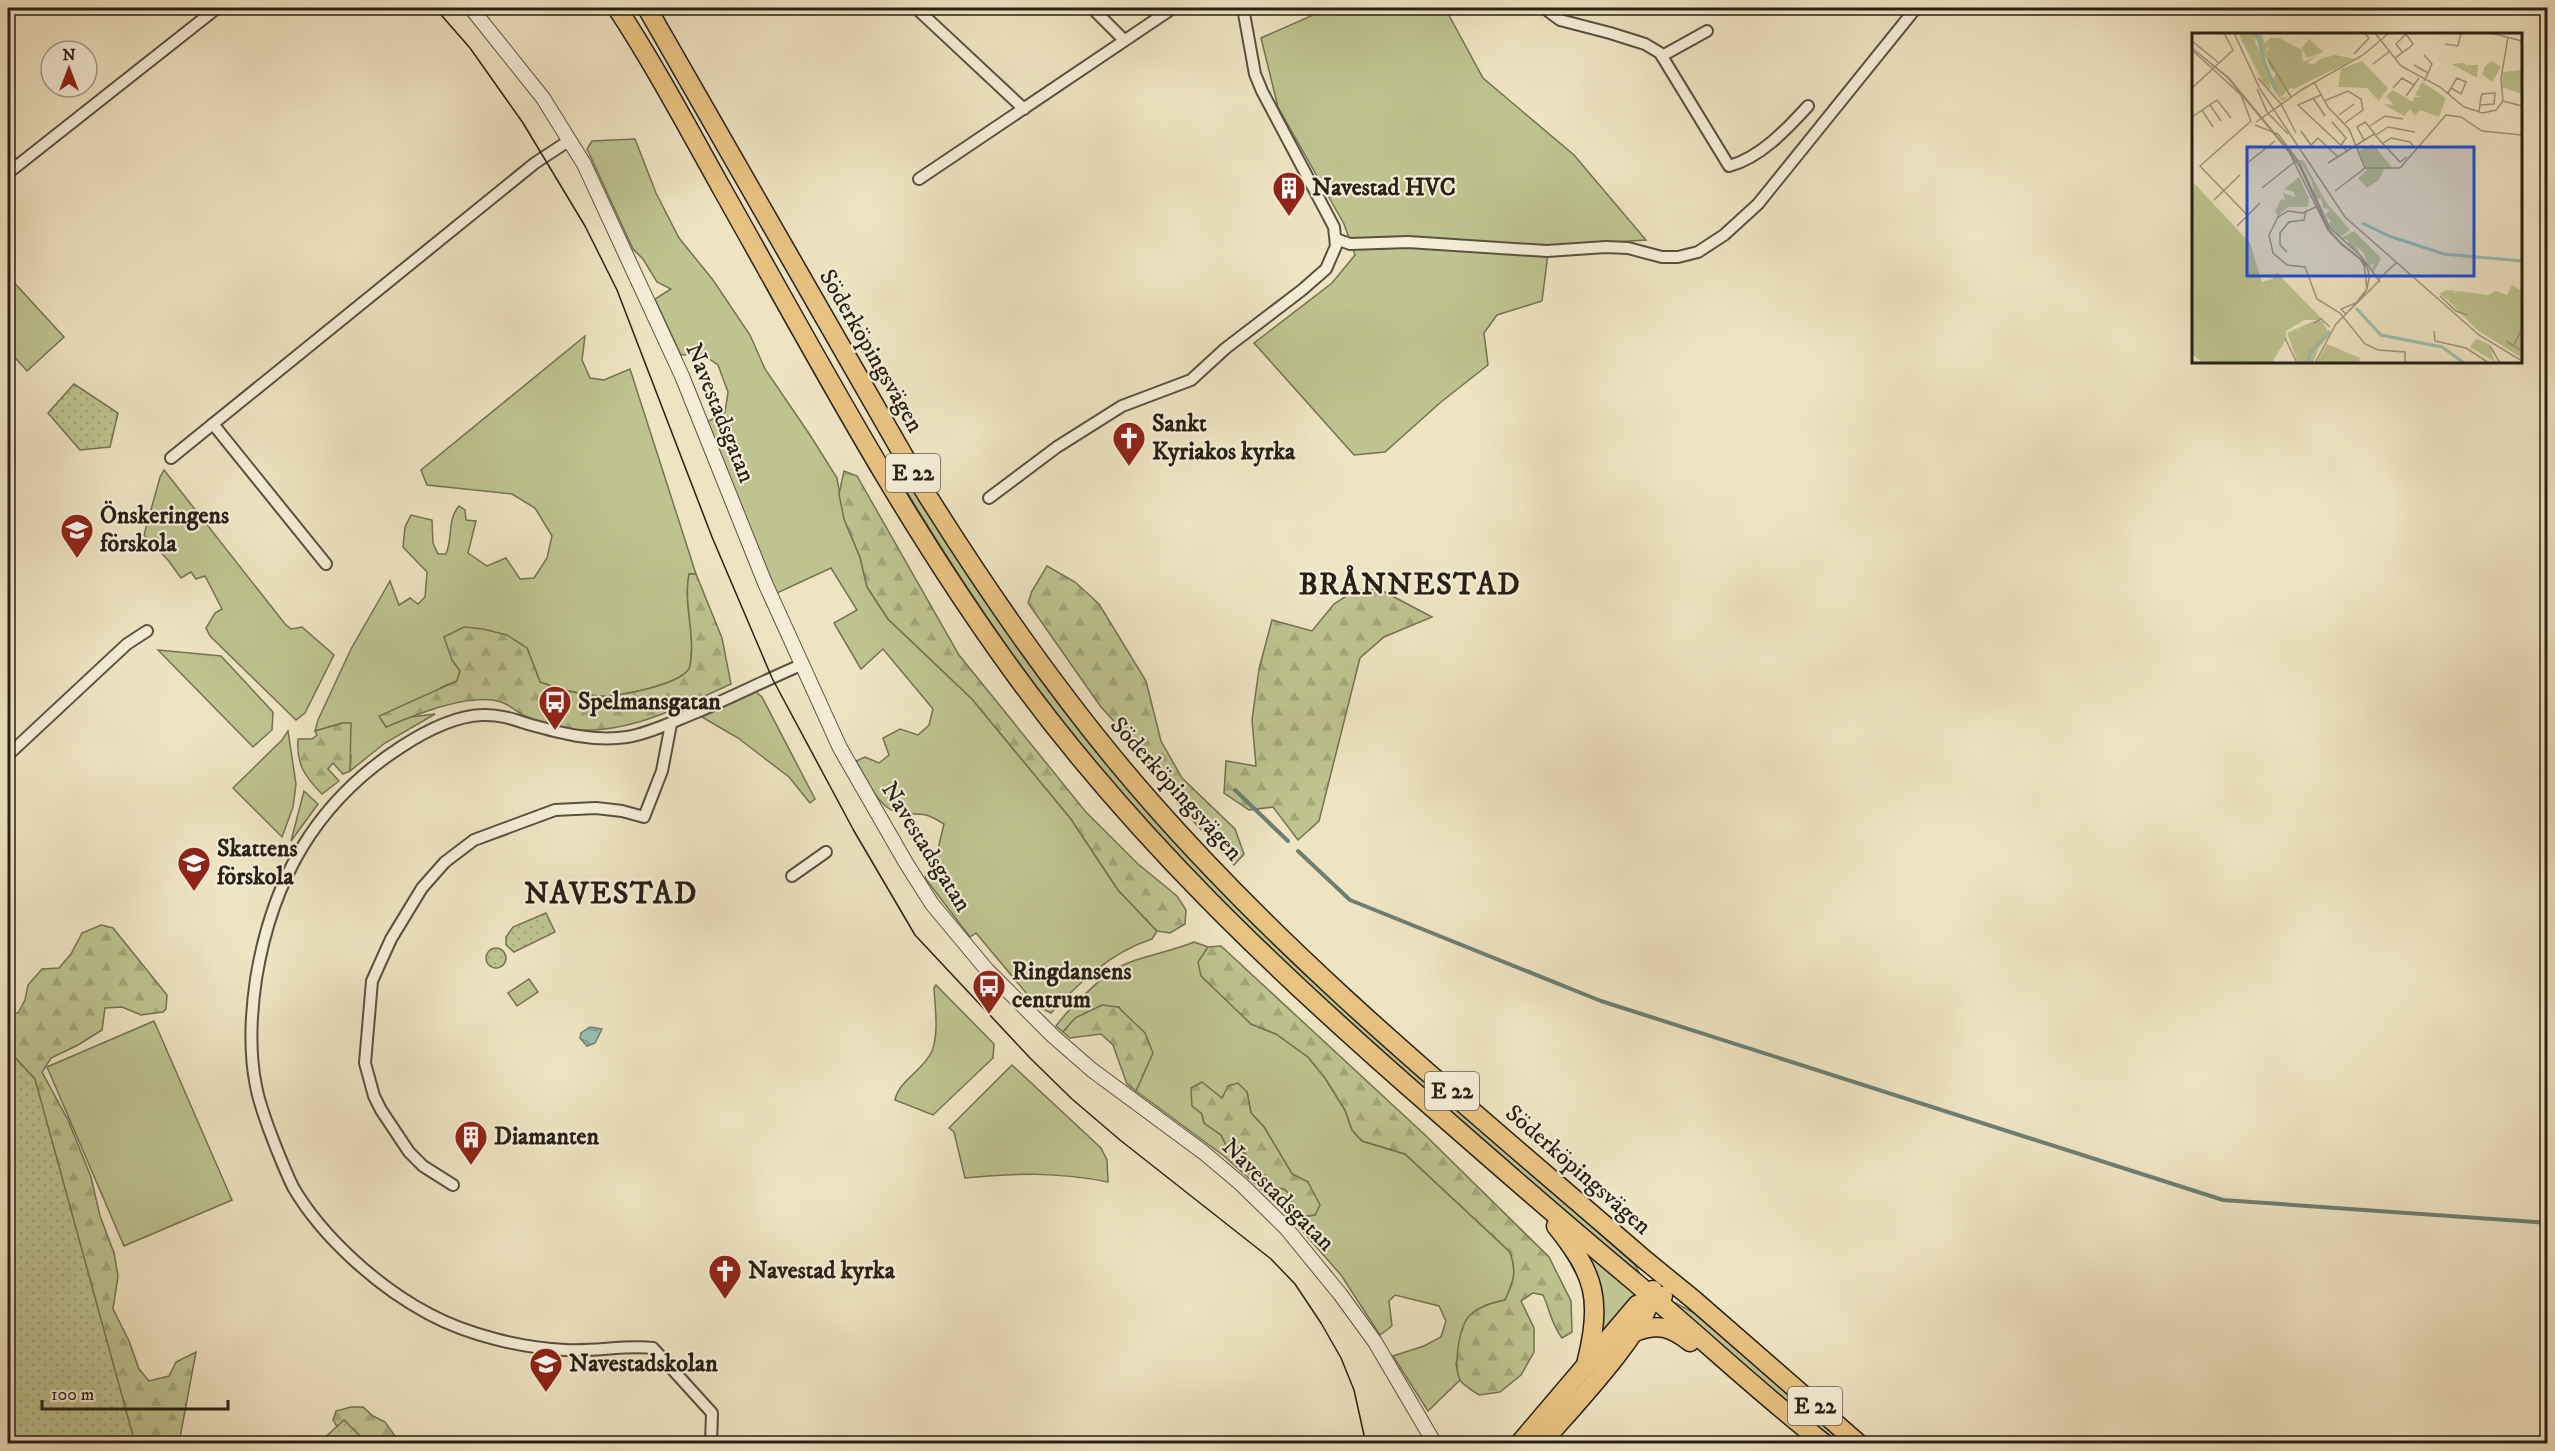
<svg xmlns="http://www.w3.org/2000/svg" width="2555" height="1451" font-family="'IM FELL DW Pica',serif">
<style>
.grass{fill:#bec390;stroke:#737252;stroke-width:1.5}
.forest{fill:url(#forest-firs);stroke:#737252;stroke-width:1.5}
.park{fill:url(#park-dots);stroke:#737252;stroke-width:1.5}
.water{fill:url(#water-waves);stroke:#6c7f72;stroke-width:1.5}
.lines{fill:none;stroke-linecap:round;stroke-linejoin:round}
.stream{stroke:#6c7f72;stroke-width:4}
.minor-casing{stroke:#5a5140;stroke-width:14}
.tertiary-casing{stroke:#5a5140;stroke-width:16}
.trunk-casing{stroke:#282015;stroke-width:21}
.minor{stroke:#f5edd7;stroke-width:10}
.tertiary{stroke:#f5edd7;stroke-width:14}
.trunk{stroke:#e8c281;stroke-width:18}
.tram{stroke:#282015;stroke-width:1.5}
.labels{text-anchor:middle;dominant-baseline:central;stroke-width:4.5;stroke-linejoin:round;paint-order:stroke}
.shield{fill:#f5edd7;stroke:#665e4f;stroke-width:1.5}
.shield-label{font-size:22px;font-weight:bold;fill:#282015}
.poi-label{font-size:24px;font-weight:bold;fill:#282015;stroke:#f5edd7;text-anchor:start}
.street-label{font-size:24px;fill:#282015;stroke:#f5edd7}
.district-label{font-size:30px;font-weight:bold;letter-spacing:1.5px;fill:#282015;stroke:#f5edd7}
.inset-river{fill:none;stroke:#9abfb0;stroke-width:3}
.inset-road{fill:none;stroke:#9f967d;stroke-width:1.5}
.view{fill:#1d4ed8;fill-opacity:0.15;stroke:#1d4ed8;stroke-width:3}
.inset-edge{fill:none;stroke:#282015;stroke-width:3}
</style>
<defs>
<pattern id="forest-firs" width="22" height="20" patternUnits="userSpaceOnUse" patternTransform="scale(1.5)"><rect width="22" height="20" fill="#bec390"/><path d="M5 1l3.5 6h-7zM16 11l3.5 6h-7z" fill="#a3a77b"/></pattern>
<pattern id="park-dots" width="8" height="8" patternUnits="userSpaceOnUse" patternTransform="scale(1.5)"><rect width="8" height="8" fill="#bec390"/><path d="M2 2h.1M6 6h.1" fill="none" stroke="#a3a77b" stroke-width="1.8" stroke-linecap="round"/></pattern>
<pattern id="water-waves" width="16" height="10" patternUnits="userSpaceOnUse" patternTransform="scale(1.5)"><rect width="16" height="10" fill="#9abfb0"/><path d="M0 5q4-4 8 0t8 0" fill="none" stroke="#7e9b8e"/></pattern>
</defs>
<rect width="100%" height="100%" fill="#efe4c2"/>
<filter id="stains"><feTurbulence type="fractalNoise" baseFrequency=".00333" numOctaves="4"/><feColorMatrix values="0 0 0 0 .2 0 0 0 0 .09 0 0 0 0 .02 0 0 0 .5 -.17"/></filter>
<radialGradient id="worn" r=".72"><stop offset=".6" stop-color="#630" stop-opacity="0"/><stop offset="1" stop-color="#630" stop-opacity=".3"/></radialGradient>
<!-- grass -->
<g class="grass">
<polygon points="1329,8 1445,8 1483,78 1574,155 1646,240 1549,246 1542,301 1497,315 1484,333 1488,365 1441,402 1385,452 1354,455 1254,343 1332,283 1355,255 1344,224 1278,107 1261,38"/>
<path d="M635 139 656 193 679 238 713 280 750 335 765 369 810 435 837 478 844 519 860 557 867 587 888 619 972 699 1071 819 1118 890 1157 931 1152 939C1111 952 1080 982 1051 1013L1037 1006 976 933 970 937 925 878 936 857 944 824C922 810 923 816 900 813 878 810 866 777 856 761L865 757 879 763 889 755 883 738 900 729 918 735 929 725 933 709 883 649 861 669 834 623 857 610 831 568 777 593 705 423 725 412 728 392 718 365 702 354 681 355 655 299 671 289 657 282 643 259 633 249 587 149 592 141Z"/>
<polygon points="8,276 64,337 27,371 8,350"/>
<path d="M585 336 582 360 590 378 604 380 630 369 696 574H689C683 604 696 635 690 666 686 684 615 698 597 696 578 694 558 689 540 682L527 648 452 660 460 671 457 681 442 687 386 727 410 717 435 714 385 743 350 771 351 756 342 723 315 731 318 720 351 649 390 581 399 605 410 598 418 604 425 597 427 572 403 547 405 527 411 515 432 520 433 543 438 554H446C453 538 447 519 459 506L465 510 466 520 476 521 468 553 487 566 506 558 520 579 534 578 547 558 552 536 535 508 512 494 427 485 421 470Z"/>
<path d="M892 460 896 462 968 575 1005 629 1188 854 1238 908 1309 977 1609 1242 1635 1265 1644 1282C1473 1132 1296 986 1143 817 1046 711 965 590 892 467L890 462Z"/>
<polygon points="164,470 285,624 291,629 302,627 334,655 305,713 296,720 210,636 206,628 215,613 222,609 205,576 196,579 191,572 181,578 168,560 144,535 160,477"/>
<polygon points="158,650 221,656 273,712 272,730 253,747"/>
<polygon points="756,692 762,697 815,799 810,803 789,777 738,738 702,717"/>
<polygon points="288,731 296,784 293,807 282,837 233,788 282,740"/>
<polygon points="304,791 318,804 291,841"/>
<path d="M1194 942 1208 947 1199 962 1251 1024 1276 1034 1308 1057 1325 1078 1345 1110 1352 1130 1362 1141 1405 1154 1510 1252C1517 1272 1514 1281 1505 1300L1486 1305 1456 1364 1460 1380 1428 1411 1393 1356 1424 1346 1441 1337 1446 1321 1439 1306 1395 1295 1389 1301 1392 1326 1380 1335 1341 1275 1291 1218 1315 1215 1308 1182 1292 1174 1264 1127 1251 1113 1247 1092 1222 1099 1202 1114 1204 1123 1221 1135 1226 1145 1239 1148 1273 1187 1284 1189 1294 1198 1290 1205 1284 1210 1224 1156 1136 1091 1150 1056 1119 1007C1095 1005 1078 1014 1063 1032L1056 1026C1066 1012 1099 979 1114 970 1137 956 1168 953 1194 942Z"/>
<polygon points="529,979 538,992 517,1006 508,993"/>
<path d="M936 985 994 1044 993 1058 933 1115 895 1100C899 1080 924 1070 932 1051 939 1033 935 1007 934 988Z"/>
<polygon points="154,1021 232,1200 124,1246 47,1067"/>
<path d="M1012 1065 1101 1148 1107 1160 1108 1182C1059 1172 1014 1173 965 1178L954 1132 949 1128Z"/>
<polygon points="1583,1249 1639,1291 1601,1341"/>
<polygon points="1669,1303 1676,1303 1694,1313 1849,1443 1839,1443 1742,1367"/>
</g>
<!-- forest -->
<g class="forest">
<polygon points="844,471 857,476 959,655 1085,811 1138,864 1177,896 1186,910 1185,924 1170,933 1157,931 1118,890 1071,819 972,699 888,619 867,587 860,557 844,519 839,494"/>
<polygon points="1047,566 1075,582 1099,604 1146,681 1161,741 1182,778 1235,829 1244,854 1234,865 1180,807 1134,743 1101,707 1028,603 1032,591"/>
<path d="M689 574H696L722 638 731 684C678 708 620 739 560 728 549 726 535 720 525 716 517 712 510 705 501 702 470 692 415 715 386 727L379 716 457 681 460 671 452 660 444 637 464 627 483 629 507 635 527 648 540 682C558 689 578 694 598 696 615 698 686 684 690 666 696 635 683 604 689 574Z"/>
<polygon points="1379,589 1432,617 1384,637 1360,658 1319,821 1298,840 1273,807 1249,810 1224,793 1226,761 1256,766 1252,720 1259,669 1272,620 1312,631 1334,604 1354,591"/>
<path d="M343 723H351L350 771 343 774 333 763 328 769 339 781 322 794C305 777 296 764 298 739H312L317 735 315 731Z"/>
<polygon points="101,925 113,928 167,995 166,1009 163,1012 141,1015 122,1007 105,1008 102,1030 78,1045 51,1058 42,1072 68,1120 91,1177 100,1216 114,1253 118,1276 113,1309 129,1341 139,1369 149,1381 169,1376 176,1362 196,1352 179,1443 8,1443 8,1013 18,1013 25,1000 28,985 42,969 59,968 71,954 82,933"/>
<path d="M1221 946 1424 1134 1549 1257 1571 1301 1572 1332 1562 1338C1550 1322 1551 1312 1543 1295L1533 1293 1521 1301 1534 1328V1352L1521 1375 1500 1392 1479 1395C1473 1391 1463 1385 1460 1380 1453 1366 1459 1326 1470 1315 1479 1306 1493 1303 1505 1300 1514 1281 1517 1272 1510 1252L1405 1154 1362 1141 1352 1130 1345 1110 1325 1078 1308 1057 1276 1034 1251 1024 1201 976 1198 962 1208 947Z"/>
<polygon points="1102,1005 1118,1007 1145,1033 1153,1053 1136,1091 1127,1084 1113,1045 1101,1034 1070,1038 1063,1032 1075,1018"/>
<polygon points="1202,1082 1222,1098 1228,1086 1238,1083 1247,1092 1251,1113 1264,1127 1292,1174 1308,1182 1320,1205 1315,1215 1291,1218 1284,1210 1290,1205 1293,1197 1284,1189 1273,1187 1265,1175 1253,1177 1245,1171 1246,1154 1239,1148 1226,1145 1221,1135 1204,1123 1202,1114 1192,1106 1191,1088"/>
<polygon points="351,1407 363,1407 373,1416 385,1422 400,1443 324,1444 341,1433 333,1420 336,1411"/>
</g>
<!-- park -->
<g class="park">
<polygon points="74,384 118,413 110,447 80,450 48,413"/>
<polygon points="546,913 555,932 514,952 506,945 506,937 513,927"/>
<circle cx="496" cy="958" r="10"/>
<polygon points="8,1050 35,1079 135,1443 8,1443"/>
<polygon points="344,1420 367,1443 319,1443"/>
</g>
<!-- water -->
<polygon class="water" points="590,1027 602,1029 595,1043 587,1046 580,1038 581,1033"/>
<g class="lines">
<!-- stream -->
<g class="stream">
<polyline points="1235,790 1288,841"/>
<polyline points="1298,851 1350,900 1601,1001 2223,1200 2548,1223"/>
</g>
<defs>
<g id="minor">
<polyline points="916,8 1024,109"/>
<polyline points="1092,8 1124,40"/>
<path d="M1544 8 1560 20 1610 33 1645 44 1660 53 1729 166C1760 158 1787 129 1808 106"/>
<polyline points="1662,56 1707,31"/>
<polyline points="8,173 217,8"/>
<polyline points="919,179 1173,8"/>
<polyline points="1336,239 1350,244 1408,242 1547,251 1606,247 1628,248 1662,257 1678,257 1698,252 1724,235 1758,204 1916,8"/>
<polyline points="213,424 326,564"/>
<polyline points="171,458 535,163 570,140"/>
<polyline points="989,498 1057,447 1122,406 1191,380 1226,348 1302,290 1326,269 1336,246 1334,227 1262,91 1255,74 1243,8"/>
<polyline points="8,755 127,644 147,631"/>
<polyline points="792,876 826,852"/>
<polyline points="453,1185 423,1166 409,1152 381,1110 374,1096 365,1063 372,981 391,939 422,888 445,862 474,840 555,810 596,808 622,811 644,817 662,771 671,724"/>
<path d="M711 1444 712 1413 653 1348C624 1345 594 1352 565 1350 522 1348 468 1335 429 1314 378 1287 322 1237 293 1187 287 1175 282 1162 277 1150 269 1129 260 1108 256 1086 249 1052 251 1013 256 979 272 880 316 802 401 747 424 732 454 716 482 715 498 714 513 719 528 724 560 733 593 742 627 737 651 733 674 721 697 712 732 697 766 680 801 665"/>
</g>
<polyline id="tertiary" points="471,8 543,98 584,164 682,376 765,583 840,748 906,863 932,904 987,970 1053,1036 1092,1070 1203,1152 1241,1184 1286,1228 1340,1294 1375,1342 1435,1444"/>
<g id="trunk">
<path d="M617 8C655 66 688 128 722 189 814 352 902 519 1012 670 1132 836 1280 975 1434 1109 1501 1168 1568 1226 1636 1283 1700 1336 1759 1393 1825 1444"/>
<path d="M647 8 917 479C987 592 1063 702 1151 802 1299 971 1476 1113 1645 1260L1694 1300 1859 1444"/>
<path d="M1556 1226C1595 1274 1602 1300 1587 1360"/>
<path d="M1635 1332C1658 1323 1671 1327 1690 1342"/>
<polyline points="1519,1444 1637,1305 1653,1297 1663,1296"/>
<path d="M1541 1444C1567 1413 1651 1326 1653 1290"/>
</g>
</defs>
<!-- minor casing -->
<use href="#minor" class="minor-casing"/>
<!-- tertiary casing -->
<use href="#tertiary" class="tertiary-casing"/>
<!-- trunk casing -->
<use href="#trunk" class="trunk-casing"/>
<!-- minor -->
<use href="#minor" class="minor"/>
<!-- tertiary -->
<use href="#tertiary" class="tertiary"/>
<!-- trunk -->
<use href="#trunk" class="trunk"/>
<!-- tram -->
<polyline class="tram" points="435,8 470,48 523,123 585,226 617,290 712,537 772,678 854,831 915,935 1030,1058 1072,1099 1120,1140 1271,1259 1295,1284 1321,1323 1341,1358 1354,1390 1366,1444"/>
</g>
<!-- icons -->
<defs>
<symbol id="building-pin" viewBox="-11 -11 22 30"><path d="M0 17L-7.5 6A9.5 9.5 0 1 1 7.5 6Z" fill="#8f2418" stroke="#f5edd7"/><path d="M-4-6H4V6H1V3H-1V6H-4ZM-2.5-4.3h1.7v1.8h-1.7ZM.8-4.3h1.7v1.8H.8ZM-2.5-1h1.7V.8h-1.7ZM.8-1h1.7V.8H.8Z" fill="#fff"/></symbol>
<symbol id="church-pin" viewBox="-11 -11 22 30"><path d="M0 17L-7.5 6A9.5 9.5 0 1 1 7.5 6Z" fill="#8f2418" stroke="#f5edd7"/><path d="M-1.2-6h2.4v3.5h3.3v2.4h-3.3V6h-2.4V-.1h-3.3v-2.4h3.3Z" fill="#fff"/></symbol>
<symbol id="school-pin" viewBox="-11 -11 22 30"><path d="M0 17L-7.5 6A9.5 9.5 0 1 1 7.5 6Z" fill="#8f2418" stroke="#f5edd7"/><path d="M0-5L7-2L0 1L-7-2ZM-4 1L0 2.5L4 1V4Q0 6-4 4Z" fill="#fff"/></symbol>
<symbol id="bus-pin" viewBox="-11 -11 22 30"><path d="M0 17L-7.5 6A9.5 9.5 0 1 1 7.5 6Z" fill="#8f2418" stroke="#f5edd7"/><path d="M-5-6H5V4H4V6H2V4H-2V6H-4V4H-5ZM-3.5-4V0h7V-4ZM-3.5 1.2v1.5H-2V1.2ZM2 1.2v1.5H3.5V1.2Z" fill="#fff"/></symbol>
</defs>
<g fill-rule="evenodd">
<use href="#building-pin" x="1270" y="169" width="38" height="52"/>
<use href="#church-pin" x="1110" y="419" width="38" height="52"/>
<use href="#school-pin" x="58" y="511" width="38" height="52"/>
<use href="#bus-pin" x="536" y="683" width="38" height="52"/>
<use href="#school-pin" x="175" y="844" width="38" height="52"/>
<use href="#bus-pin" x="970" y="967" width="38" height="52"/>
<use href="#building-pin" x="452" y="1118" width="38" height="52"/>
<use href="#church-pin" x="706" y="1252" width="38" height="52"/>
<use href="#school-pin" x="527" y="1345" width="38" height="52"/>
</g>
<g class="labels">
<!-- shield labels -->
<g class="shield">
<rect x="886" y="454" width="54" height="38" rx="4.5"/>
<rect x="1425" y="1072" width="54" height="38" rx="4.5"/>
<rect x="1788" y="1387" width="54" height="38" rx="4.5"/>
</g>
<g class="shield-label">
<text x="913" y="473">E 22</text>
<text x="1452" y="1091">E 22</text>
<text x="1815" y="1406">E 22</text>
</g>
<!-- poi labels -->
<g class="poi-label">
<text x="1312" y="188">Navestad HVC</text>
<text x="1152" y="424">Sankt<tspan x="1152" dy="28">Kyriakos kyrka</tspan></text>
<text x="100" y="516">Önskeringens<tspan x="100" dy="28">förskola</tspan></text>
<text x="578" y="702">Spelmansgatan</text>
<text x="217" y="849">Skattens<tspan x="217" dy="28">förskola</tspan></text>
<text x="1012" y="972">Ringdansens<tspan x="1012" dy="28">centrum</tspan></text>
<text x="494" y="1137">Diamanten</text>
<text x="748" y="1271">Navestad kyrka</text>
<text x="569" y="1364">Navestadskolan</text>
</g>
<!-- street labels -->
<g class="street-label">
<text transform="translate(871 351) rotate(60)">Söderköpingsvägen</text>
<text transform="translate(720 413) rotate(68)">Navestadsgatan</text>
<text transform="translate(1176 789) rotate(48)">Söderköpingsvägen</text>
<text transform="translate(926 847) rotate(58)">Navestadsgatan</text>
<text transform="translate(1578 1170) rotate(41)">Söderköpingsvägen</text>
<text transform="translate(1278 1195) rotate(45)">Navestadsgatan</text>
</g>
<!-- district labels -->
<g class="district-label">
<text x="1410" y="585">BRÅNNESTAD</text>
<text x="611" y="894">NAVESTAD</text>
</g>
</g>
<!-- overview -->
<g transform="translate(2192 33)">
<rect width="330" height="330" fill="#efe4c2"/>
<path d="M46 0 61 2 79 56 88 65 97 63 90 68 70 48ZM143 22 163 26 102 56 93 54 82 38 92 31 124 36 122 31 129 26ZM272 30 282 39 275 32H286L285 45 260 31ZM181 111 201 136H192L187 147 175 155 166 145 175 137 167 118ZM107 127H111L134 169 158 197 148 204 137 192 138 187 133 182 138 177 131 174 129 165 124 167 119 147ZM107 144 117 165 116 174H96L86 183 83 179 89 166 93 167 91 160 103 164 102 159 92 156ZM162 198 189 225 182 239 179 235 183 230 177 233 171 219 163 212 169 222 156 211 157 208 149 205ZM80 246 85 263 75 266 70 249ZM254 257 266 258 261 259 278 268 273 272 260 270 247 261ZM122 288H130L138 302 127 314 121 330H106L95 300Z" fill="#bec390"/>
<path d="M58 0H69L73 10 78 5H87L110 17 111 29 126 22 115 30 125 32 126 38 92 31 95 28 75 14 73 26 81 46 84 40 98 55 88 65 68 37 66 9ZM170 28 196 55 187 68 175 55 146 54 149 36ZM300 28 309 34 300 49 290 41 293 33ZM330 37V61L310 54 311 39ZM230 49 254 65 247 84 229 77 222 82 218 76 212 83 191 71 202 72 194 63 201 57 221 69 222 64H230L223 62ZM320 252 330 258V325L285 297 256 267 273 272 278 268 261 261 266 258 296 262 304 258 315 262ZM284 306 297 311 303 329 278 314ZM135 311 168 325 167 330H124Z" fill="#bec390"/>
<path d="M117 6 131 19 115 25 110 15ZM0 148 58 210 75 266 85 263 80 246 85 240 131 287H112L94 298V306L80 330H11L0 321Z" fill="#bec390"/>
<path d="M80 11 95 29 80 39 73 21Z" fill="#bec390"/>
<path class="inset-river" d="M61 0 67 5 71 26 85 59M170 190 197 203 252 221 330 228M164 275 189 302 250 314 272 330M116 330 118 320 138 298"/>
<path class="inset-road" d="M42 0 68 56 153 184 287 302 330 328M183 0 209 33 248 54 272 74 291 80 304 77 311 68 309 46 316 4M299 0 330 8M0 8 27 30M253 11 266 13 269 0M0 15 37 45 97 118 108 134 137 197 150 211 168 225 173 231 176 237 177 245 175 256 170 264 154 281 149 276 164 270 175 256 172 232 168 226 150 212 136 197 97 119 36 45 0 15M0 17 49 62 59 88M162 21 177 5 172 0M232 22 240 31 236 40M203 25 218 14 221 11 214 1 204 11 211 20M76 26 99 64M181 31 198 18M222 32 236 40 232 48M66 45 89 71 104 100M122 49 136 74 157 96 173 135 143 158M0 55 41 17 32 0M201 55 210 45 222 52M65 56 75 79 96 101M256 60 265 45 274 49 269 61 259 55M129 62 106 72 155 118M214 63 227 45M121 65 133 83M132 68 156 58 169 66 171 77 153 90M311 68 330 73M18 72 29 88M10 77 21 94M287 79 289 64 290 61 303 60 302 71 288 72M147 82 162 71M0 84 25 67 39 85 37 83M64 89 111 56 171 22 197 0M140 89 154 105 149 112M63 92 86 101 107 129 138 195 169 223 188 249M178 93 193 83 211 86M109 98 119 112 126 105 146 124M184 102 196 94 223 99M172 107 165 94 173 89 183 101M190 111 199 105 218 109 222 114M136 130 182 101 208 129 215 124M54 131 83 108M173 135H208L254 82 269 84 290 98 330 102M70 155 105 127M22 167 48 142M126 173 111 180 96 178 86 184 77 202 81 220 95 232 113 234 125 266 148 280 173 311 186 317 213 319V330M55 182 8 133 59 88M45 193 68 170M95 219 88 212V200L97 189 112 187 114 178M187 246 205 229M248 263 264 278 275 282M122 290 129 286 138 294M242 298 243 308 274 315 297 330M93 305 105 330M314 308 330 318M322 312 330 295M298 313 308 330M123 330 144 291 187 248"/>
<path class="view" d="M55 114H282V243H55Z"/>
<rect width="330" height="330" class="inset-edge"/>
</g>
<!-- margin -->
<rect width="2555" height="1451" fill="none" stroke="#efe4c2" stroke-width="30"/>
<rect x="9" y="9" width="2537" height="1433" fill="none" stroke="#282015" stroke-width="3"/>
<rect x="15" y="15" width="2525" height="1421" fill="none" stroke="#282015" stroke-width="1.5"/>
<!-- north arrow -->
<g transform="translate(69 69)"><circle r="28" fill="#f5edd7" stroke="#a39b89" stroke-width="1.5"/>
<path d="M0-4.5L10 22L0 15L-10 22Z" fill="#8f2418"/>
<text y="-9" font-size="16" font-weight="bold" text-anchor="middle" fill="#282015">N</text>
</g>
<!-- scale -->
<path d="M42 1400v9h186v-9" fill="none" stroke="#282015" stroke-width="3"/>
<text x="51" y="1400" font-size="18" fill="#282015" stroke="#f5edd7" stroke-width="4.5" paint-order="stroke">100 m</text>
<rect width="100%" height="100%" filter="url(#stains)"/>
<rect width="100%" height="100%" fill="url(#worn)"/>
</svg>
